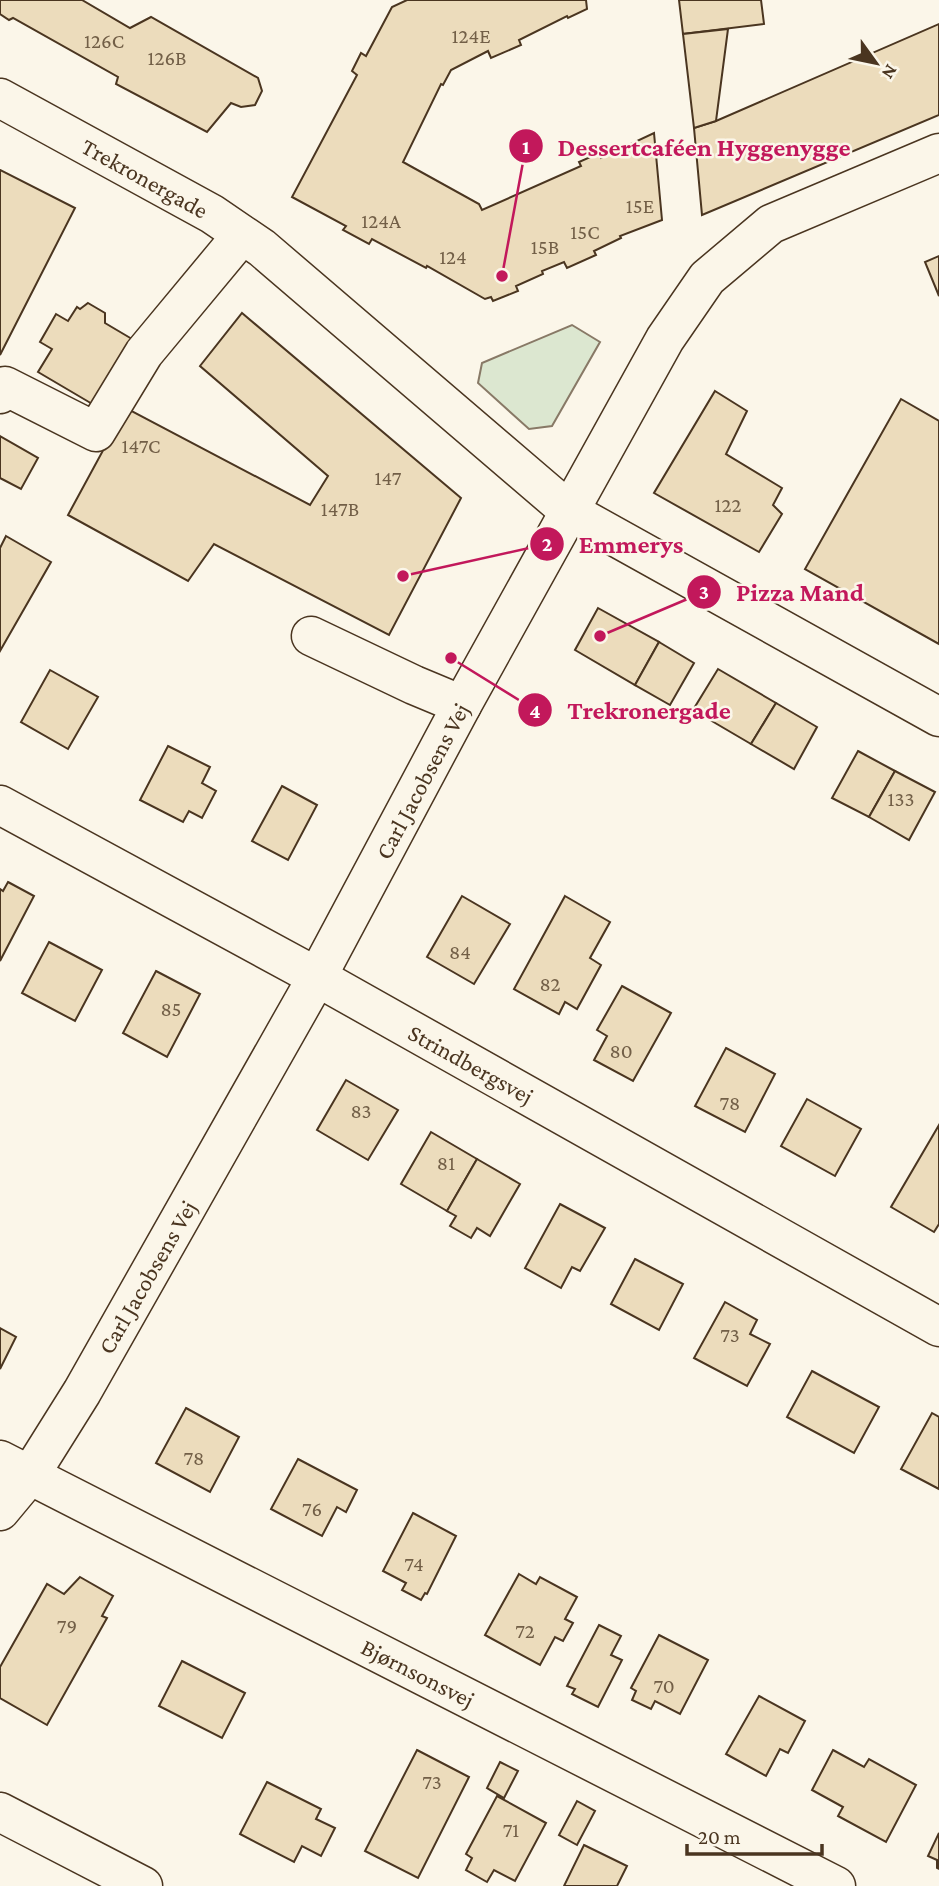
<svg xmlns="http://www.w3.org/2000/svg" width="939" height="1886" font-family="'Crimson Pro',serif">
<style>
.green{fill:#dce7d0;stroke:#887966;stroke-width:2}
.building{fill:#ecdcbc;stroke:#4a3520;stroke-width:2}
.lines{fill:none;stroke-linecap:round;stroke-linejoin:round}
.minor-casing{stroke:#4a3520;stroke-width:41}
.minor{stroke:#fbf6e9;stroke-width:38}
.labels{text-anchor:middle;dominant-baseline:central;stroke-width:5;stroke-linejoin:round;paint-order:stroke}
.number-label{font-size:21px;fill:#725f47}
.street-label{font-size:24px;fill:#4a3520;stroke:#fbf6e9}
.leader{fill:none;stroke:#c2185b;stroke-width:2.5}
.callout-dot{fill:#c2185b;stroke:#fbf6e9;stroke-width:2.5}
.mark-label{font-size:21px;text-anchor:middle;font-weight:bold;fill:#fff}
.callout-label{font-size:26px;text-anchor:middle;font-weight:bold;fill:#c2185b;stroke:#fbf6e9;stroke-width:5;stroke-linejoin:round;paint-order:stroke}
</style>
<rect width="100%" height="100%" fill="#fbf6e9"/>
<!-- green -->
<polygon class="green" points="572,325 600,342 552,426 529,429 478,383 482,363"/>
<!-- building -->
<g class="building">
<polygon points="0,0 82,0 130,28 151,17 258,78 262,91 255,105 241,107 231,103 207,132 116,84 118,77 13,18 9,20 0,14"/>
<polygon points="407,0 586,0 587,9 568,18 567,16 519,40 521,45 491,58 488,51 451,70 443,85 441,84 403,162 479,204 482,210 581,166 579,162 599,153 601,158 654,133 662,220 620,236 621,238 594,251 596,255 567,268 564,262 542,271 543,274 516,286 518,291 493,301 491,297 485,299 427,266 426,268 372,239 369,244 343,230 346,226 292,197 357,75 352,71 361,53 366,56 392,7"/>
<polygon points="679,0 761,0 764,24 683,34"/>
<polygon points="939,24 939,115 702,215 694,128 716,121"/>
<polygon points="728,29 716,121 694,128 683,34"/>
<polygon points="0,170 75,208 0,355"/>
<polygon points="939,256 939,296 925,262"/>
<polygon points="88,303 105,313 105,323 132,339 94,405 38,372 52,349 40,342 56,314 68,321 77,307 80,309"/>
<polygon points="242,313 461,498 389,635 214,544 188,581 68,515 126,408 310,505 328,476 200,366"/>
<polygon points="715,391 747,411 726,454 782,488 773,505 782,514 759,552 654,493"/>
<polygon points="901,399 939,421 939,644 805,569"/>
<polygon points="0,436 38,458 21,489 0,478"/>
<polygon points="6,536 51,562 0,651 0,548"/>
<polygon points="598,608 659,642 635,685 575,650"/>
<polygon points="659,642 694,663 670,705 635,685"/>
<polygon points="718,669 776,703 751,744 693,710"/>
<polygon points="50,670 98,697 68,749 21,722"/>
<polygon points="776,703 817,727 794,769 751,744"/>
<polygon points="168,746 210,767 202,783 216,791 202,818 189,811 183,822 140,800"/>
<polygon points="858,751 895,771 869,817 832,798"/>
<polygon points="895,771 935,792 909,840 869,817"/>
<polygon points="282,786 317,805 288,860 252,841"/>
<polygon points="8,882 34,896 0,961 0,889 3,891"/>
<polygon points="462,896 510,924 474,984 427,957"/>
<polygon points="565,896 610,922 590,958 601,965 577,1009 565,1002 559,1014 514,989"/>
<polygon points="49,942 102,970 75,1021 22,993"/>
<polygon points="156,971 200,994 167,1057 123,1033"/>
<polygon points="622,986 671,1013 633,1081 594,1060 607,1036 597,1030"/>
<polygon points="726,1048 775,1074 745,1132 695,1106"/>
<polygon points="346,1080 398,1110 368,1160 317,1130"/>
<polygon points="807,1099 861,1129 835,1176 781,1146"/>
<polygon points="939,1125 939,1224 934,1232 891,1207"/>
<polygon points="431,1132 477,1159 447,1211 401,1184"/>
<polygon points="477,1159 520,1184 490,1236 477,1228 471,1238 450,1226 456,1216 447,1211"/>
<polygon points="560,1204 605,1228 580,1271 572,1267 561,1288 525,1268"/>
<polygon points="635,1259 683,1284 659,1330 611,1304"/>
<polygon points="725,1302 757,1320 750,1334 770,1344 747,1386 694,1358"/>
<polygon points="0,1328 16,1337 0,1369"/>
<polygon points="812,1371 879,1407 854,1453 787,1417"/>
<polygon points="186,1408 239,1437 210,1492 156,1463"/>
<polygon points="932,1413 939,1417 939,1489 901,1469"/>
<polygon points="298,1459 357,1490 346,1512 337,1507 322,1536 271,1509"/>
<polygon points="413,1513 456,1536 427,1594 425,1593 421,1600 402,1590 406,1583 383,1571"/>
<polygon points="519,1574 536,1584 540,1577 577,1597 565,1619 573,1623 563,1641 555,1637 540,1665 485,1635"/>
<polygon points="80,1577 113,1596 102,1616 107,1618 47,1725 0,1698 0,1667 47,1584 64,1594"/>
<polygon points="599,1625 621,1636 611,1655 622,1660 598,1707 572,1694 575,1689 567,1686"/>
<polygon points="659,1635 708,1660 680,1714 655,1701 651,1709 632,1700 636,1691 631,1688"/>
<polygon points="182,1661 245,1693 222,1738 159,1706"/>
<polygon points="759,1696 805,1721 788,1753 780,1749 766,1776 726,1754"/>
<polygon points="417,1750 469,1777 418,1878 365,1851"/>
<polygon points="833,1750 864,1767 869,1759 916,1785 886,1842 838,1816 843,1807 812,1790"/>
<polygon points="500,1762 518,1771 504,1798 487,1788"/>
<polygon points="267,1782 321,1809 316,1819 335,1828 321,1856 302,1846 294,1862 240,1834"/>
<polygon points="497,1796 546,1823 515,1881 494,1870 487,1882 466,1870 472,1858 466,1854"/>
<polygon points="577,1801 595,1811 577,1845 559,1835"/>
<polygon points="939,1833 939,1869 937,1868 937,1860 928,1856"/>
<polygon points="584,1845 627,1866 617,1886 564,1886"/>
</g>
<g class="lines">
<defs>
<g id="minor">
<polyline points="0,98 212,214 262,248 569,511 939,717"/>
<polyline points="0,394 5,386 96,432 144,353 242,235"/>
<polyline points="311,636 414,685 462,705"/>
<polyline points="0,805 317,977 939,1327"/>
<polyline points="0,1460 836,1886"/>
<polyline points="0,1511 30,1475 82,1392 317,977 462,705 665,339 707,278 771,224 939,153"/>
<polyline points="0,1812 143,1886"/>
</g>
</defs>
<!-- minor casing -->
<use href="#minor" class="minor-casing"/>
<!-- minor -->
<use href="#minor" class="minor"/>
</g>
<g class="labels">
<!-- number labels -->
<g class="number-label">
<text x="471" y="36">124E</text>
<text x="104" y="41">126C</text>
<text x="167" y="58">126B</text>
<text x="640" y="206">15E</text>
<text x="381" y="221">124A</text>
<text x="585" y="232">15C</text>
<text x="545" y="247">15B</text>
<text x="453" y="257">124</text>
<text x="141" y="446">147C</text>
<text x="388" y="478">147</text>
<text x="728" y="505">122</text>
<text x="340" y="509">147B</text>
<text x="901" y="799">133</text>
<text x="460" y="952">84</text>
<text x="550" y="984">82</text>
<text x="171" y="1009">85</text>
<text x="621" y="1051">80</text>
<text x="730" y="1103">78</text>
<text x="361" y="1111">83</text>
<text x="446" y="1163">81</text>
<text x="730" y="1335">73</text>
<text x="194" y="1458">78</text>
<text x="312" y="1509">76</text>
<text x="414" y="1564">74</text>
<text x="67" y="1626">79</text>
<text x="525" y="1631">72</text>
<text x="664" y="1686">70</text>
<text x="432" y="1782">73</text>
<text x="511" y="1830">71</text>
</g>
<!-- street labels -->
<g class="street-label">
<text transform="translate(145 178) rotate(29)">Trekronergade</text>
<text transform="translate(422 781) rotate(-62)">Carl Jacobsens Vej</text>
<text transform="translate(471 1064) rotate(29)">Strindbergsvej</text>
<text transform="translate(147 1277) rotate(-60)">Carl Jacobsens Vej</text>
<text transform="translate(418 1673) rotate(27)">Bjørnsonsvej</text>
</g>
</g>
<!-- callouts -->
<path class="leader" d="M502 276L526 146M403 576L547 544M600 636L704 592M451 658L535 710"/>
<g class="callout-dot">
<circle cx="502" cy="276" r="7"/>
<circle cx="403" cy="576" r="7"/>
<circle cx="600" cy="636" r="7"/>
<circle cx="451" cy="658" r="7"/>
<circle cx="526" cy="146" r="18"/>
<circle cx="547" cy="544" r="18"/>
<circle cx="704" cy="592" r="18"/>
<circle cx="535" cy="710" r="18"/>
</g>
<g class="mark-label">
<text x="526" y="154">1</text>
<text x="547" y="551">2</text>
<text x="704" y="599">3</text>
<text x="535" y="718">4</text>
</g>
<g class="callout-label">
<text x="704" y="156">Dessertcaféen Hyggenygge</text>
<text x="631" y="553">Emmerys</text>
<text x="800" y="601">Pizza Mand</text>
<text x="649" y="719">Trekronergade</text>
</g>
<!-- north arrow -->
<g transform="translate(876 63) rotate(123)" stroke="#fbf6e9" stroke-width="5" paint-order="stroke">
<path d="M0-5L12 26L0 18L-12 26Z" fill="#4a3520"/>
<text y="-10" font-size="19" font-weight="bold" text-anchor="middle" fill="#4a3520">N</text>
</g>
<!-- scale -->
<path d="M687 1844v10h135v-10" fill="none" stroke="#4a3520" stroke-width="3.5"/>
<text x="698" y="1844" font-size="21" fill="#4a3520" stroke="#fbf6e9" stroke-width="5" paint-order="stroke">20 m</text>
</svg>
